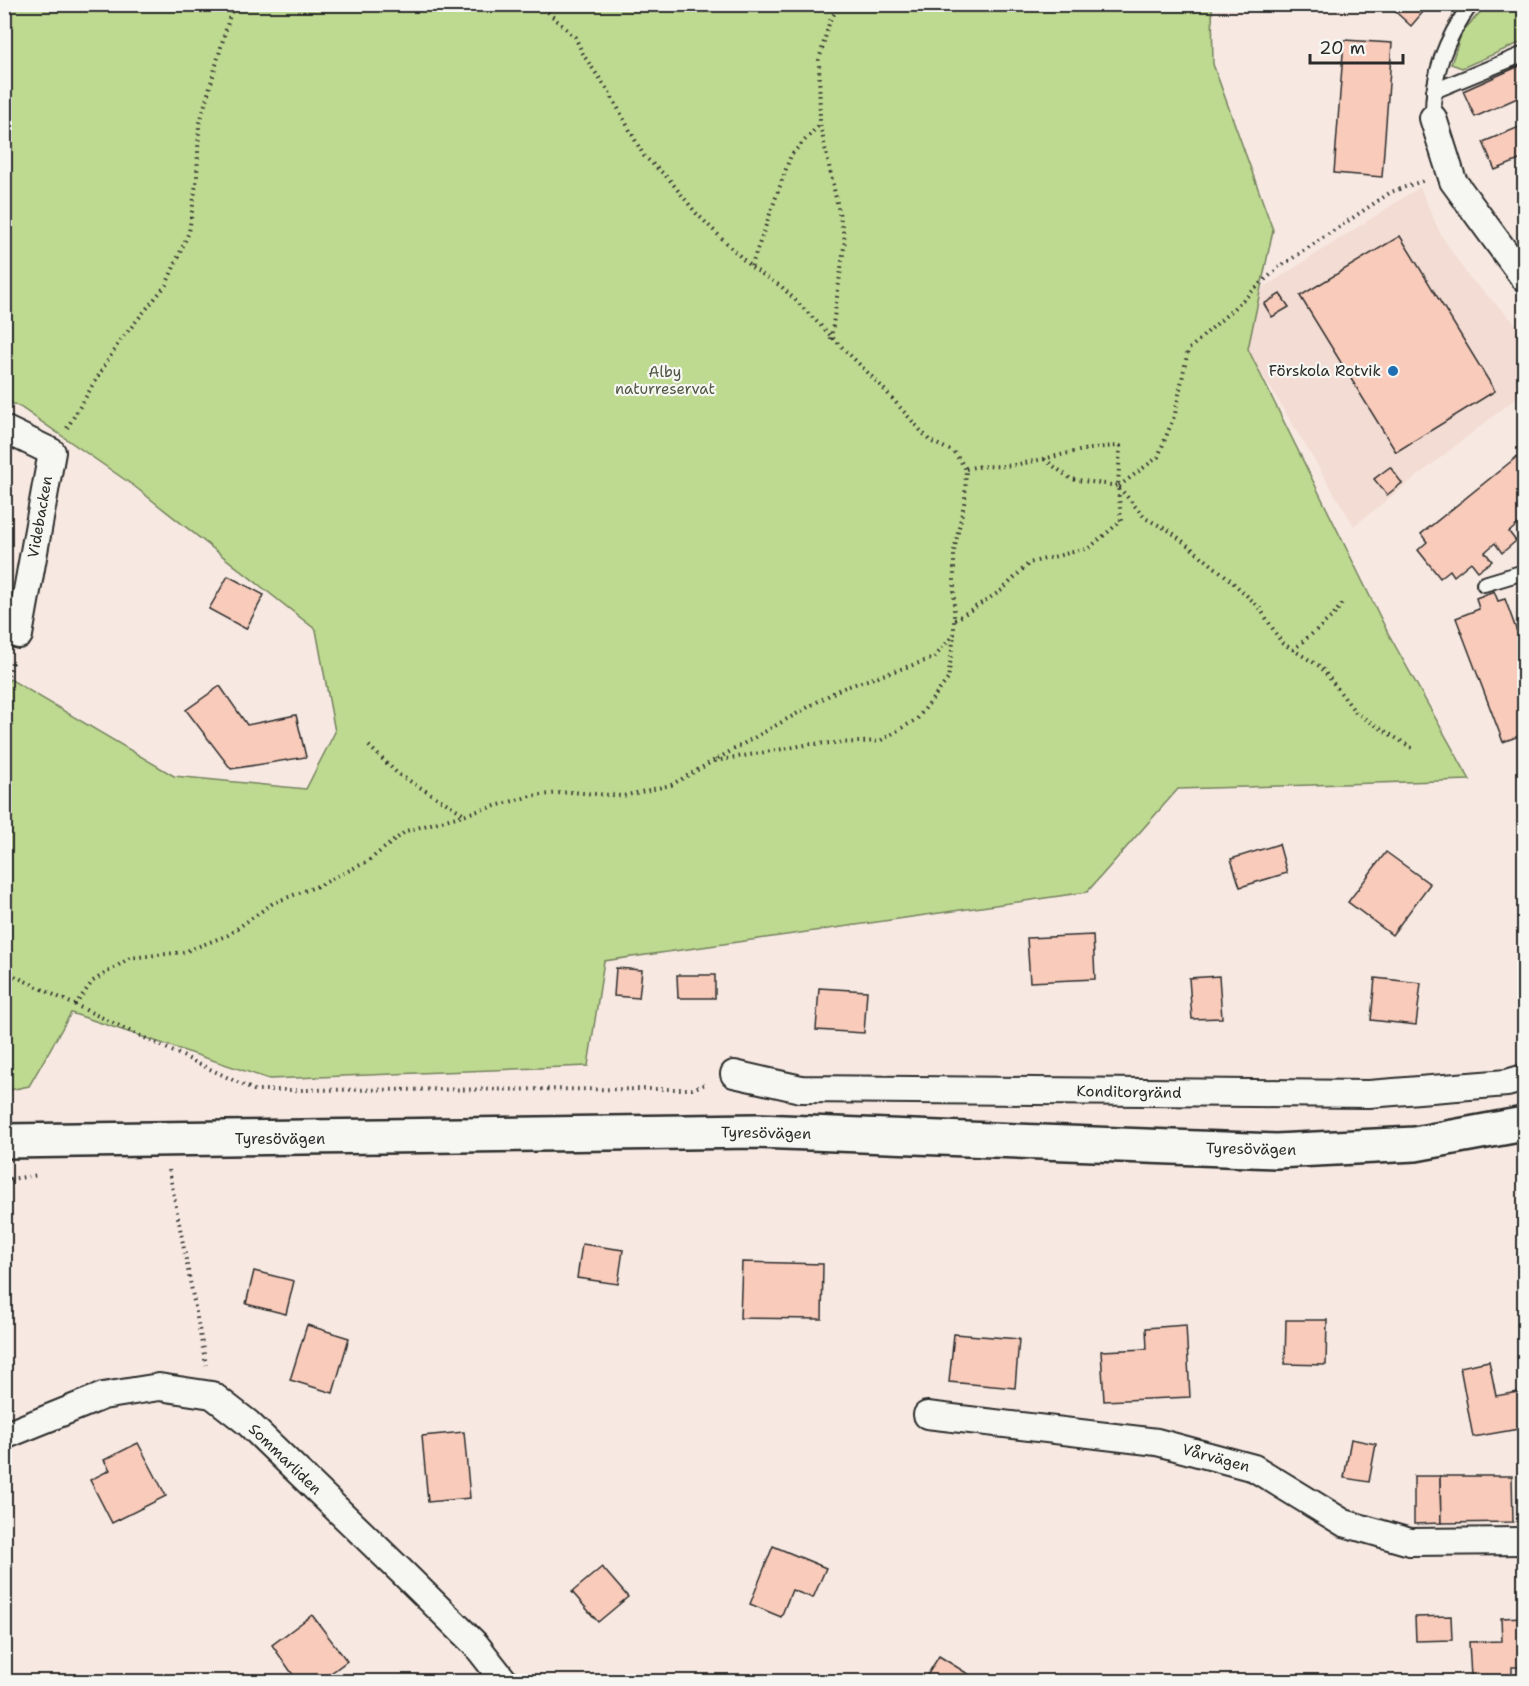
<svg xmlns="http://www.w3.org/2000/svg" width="1529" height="1686" font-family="'Shantell Sans',sans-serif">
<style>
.built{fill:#f3dcd3}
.green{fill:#bed990;stroke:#74825e;stroke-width:1.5}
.building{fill:#f8cbbb;stroke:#2b2b2b;stroke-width:1.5}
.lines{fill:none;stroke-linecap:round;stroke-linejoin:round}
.lane-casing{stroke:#2b2b2b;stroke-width:18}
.street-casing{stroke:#2b2b2b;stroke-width:30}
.secondary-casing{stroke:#2b2b2b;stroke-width:38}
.path{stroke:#2b2b2b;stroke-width:4;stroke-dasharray:1.5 4.5;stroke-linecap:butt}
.lane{stroke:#f6f6f2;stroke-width:14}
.street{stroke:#f6f6f2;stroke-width:26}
.secondary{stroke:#f6f6f2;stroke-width:33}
.poi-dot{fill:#1f6fb2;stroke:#f6f6f2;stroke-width:2}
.labels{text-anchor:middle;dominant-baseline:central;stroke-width:4.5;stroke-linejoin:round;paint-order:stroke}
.poi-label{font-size:15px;fill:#2b2b2b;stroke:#f6f6f2;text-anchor:end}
.park-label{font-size:15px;fill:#505644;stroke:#f6f6f2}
.street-label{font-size:15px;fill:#2b2b2b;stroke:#f6f6f2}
</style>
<rect width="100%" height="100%" fill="#f7e9e2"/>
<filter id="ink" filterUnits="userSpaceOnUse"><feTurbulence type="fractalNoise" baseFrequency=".0167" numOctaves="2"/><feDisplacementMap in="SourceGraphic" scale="12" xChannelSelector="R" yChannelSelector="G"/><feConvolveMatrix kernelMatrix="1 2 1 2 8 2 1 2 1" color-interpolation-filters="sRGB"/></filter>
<g filter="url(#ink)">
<!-- built -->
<polygon class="built" points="1420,187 1440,233 1468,276 1524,332 1524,392 1354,526 1247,349 1260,290"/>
<!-- green -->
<g class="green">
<polygon points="4,5 1212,5 1213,64 1273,230 1248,349 1388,633 1470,780 1178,789 1087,892 604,961 588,1066 269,1079 71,1013 29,1086 5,1091 5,682 10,679 174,776 306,789 335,732 316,630 134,486 20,407 5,400"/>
<polygon points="1487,5 1524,5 1524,41 1462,68 1451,64 1462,32"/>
</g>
<!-- building -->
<g class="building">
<polygon points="1387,4 1430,4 1411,26"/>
<polygon points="1344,40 1392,43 1382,177 1334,173"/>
<polygon points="1524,64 1524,95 1475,117 1463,91"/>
<polygon points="1524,125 1524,158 1495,170 1483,142"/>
<polygon points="1400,236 1495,391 1396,452 1300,296"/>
<polygon points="1280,294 1289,307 1272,317 1264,304"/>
<polygon points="1524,451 1524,519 1509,532 1516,541 1502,553 1495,543 1485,552 1492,561 1478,571 1471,562 1454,576 1450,570 1440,578 1418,550 1427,542 1421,534"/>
<polygon points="1390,467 1402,483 1387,495 1374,479"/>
<polygon points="228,576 264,595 246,629 209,609"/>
<polygon points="1494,591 1498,601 1505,599 1524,651 1524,734 1503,742 1456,618 1479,609 1476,598"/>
<polygon points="220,686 247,725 296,715 306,757 231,769 186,710"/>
<polygon points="1279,844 1287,873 1240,887 1231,859"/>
<polygon points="1386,852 1430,884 1392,935 1348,902"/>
<polygon points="1093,935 1095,979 1030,982 1027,938"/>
<polygon points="616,968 642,970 639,998 614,996"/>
<polygon points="677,975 715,975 715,998 678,998"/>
<polygon points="1219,976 1222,1018 1192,1019 1189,978"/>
<polygon points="1375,978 1421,983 1416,1025 1371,1020"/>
<polygon points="819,988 867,991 864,1033 816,1030"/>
<polygon points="582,1244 623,1250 618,1284 577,1278"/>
<polygon points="742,1262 823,1264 822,1319 740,1318"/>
<polygon points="254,1271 294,1281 286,1314 246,1304"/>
<polygon points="1286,1320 1327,1320 1326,1365 1285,1364"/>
<polygon points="307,1325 349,1338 333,1393 290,1380"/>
<polygon points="1186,1325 1190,1397 1104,1401 1101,1351 1147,1349 1146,1328"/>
<polygon points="954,1334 1019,1339 1015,1388 949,1382"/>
<polygon points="1489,1361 1496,1396 1524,1391 1524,1428 1473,1437 1460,1367"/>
<polygon points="464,1432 470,1498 428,1502 422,1436"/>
<polygon points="1351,1439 1376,1444 1369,1482 1344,1478"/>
<polygon points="138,1443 166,1496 112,1523 90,1480 110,1470 104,1460"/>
<polygon points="1414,1476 1440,1476 1441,1523 1414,1524"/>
<polygon points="1440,1476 1512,1476 1513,1522 1441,1523"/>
<polygon points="773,1546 826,1568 813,1598 792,1590 781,1617 750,1604"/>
<polygon points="602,1567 628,1597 598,1622 572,1592"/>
<polygon points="312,1615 347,1661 319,1682 298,1682 272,1645"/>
<polygon points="1451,1616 1452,1640 1416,1641 1415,1617"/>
<polygon points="1524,1617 1524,1667 1512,1667 1512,1675 1471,1677 1469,1642 1502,1641 1501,1618"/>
<polygon points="939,1656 981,1682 923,1682"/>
</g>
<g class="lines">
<defs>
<g id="lane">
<polyline points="1434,91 1524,54"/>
<path d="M1433 118C1432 73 1445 40 1471 4"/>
<polyline points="1484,584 1524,572"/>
</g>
<g id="street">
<polyline points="1433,118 1453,181 1524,278"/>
<polyline points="4,429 52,452 19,635"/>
<polyline points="734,1074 801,1089 1369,1094 1507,1083 1524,1078"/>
<polyline points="927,1415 1157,1442 1254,1468 1344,1523 1410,1542 1524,1541"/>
<polyline points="4,1436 103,1396 159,1387 212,1395 248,1423 403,1573 476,1645 505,1682"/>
</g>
<polyline id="secondary" points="4,1141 757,1131 1276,1151 1415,1144 1524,1124"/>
</defs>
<!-- lane casing -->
<use href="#lane" class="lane-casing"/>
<!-- street casing -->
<use href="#street" class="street-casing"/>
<!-- secondary casing -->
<use href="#secondary" class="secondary-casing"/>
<!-- path -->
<g class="path">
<polyline points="539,4 575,37 584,56 609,92 644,156 669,179 696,213 751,267 791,155 820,124"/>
<polyline points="831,339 845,240 820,124 819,60 830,20 841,4"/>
<polyline points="67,428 119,342 166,285 189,232 197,177 199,126 233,4"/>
<path d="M966 469C983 464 997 468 1013 465 1050 459 1083 447 1120 446L1118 486 1145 518 1170 531 1227 577 1259 607 1282 643 1321 667 1356 713 1412 748"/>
<polyline points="1119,486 1158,457 1175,414 1188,350 1278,268 1391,192 1425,180"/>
<polyline points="955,620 1002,590 1029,563 1089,548 1121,521 1118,486 1071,479 1044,459"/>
<polyline points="1293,650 1334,615 1343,602"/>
<polyline points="4,693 12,662"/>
<polyline points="369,746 398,774 466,815"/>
<polyline points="715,761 811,744 880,741 917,719 948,679 954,635"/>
<polyline points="4,971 254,1090 692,1089 708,1083"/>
<polyline points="75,1005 93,981 130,958 184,952 228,935 273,903 320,885 368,861 406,831 531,796 570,792 623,796 671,785 840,689 934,658 954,634 954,551 965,499 966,469 954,452 930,441 881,386 782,287 751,267"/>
<polyline points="169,1170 206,1365"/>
<polyline points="4,1180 39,1175"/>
</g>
<!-- lane -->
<use href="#lane" class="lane"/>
<!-- street -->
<use href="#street" class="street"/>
<!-- secondary -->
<use href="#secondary" class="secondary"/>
</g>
</g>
<!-- markers -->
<circle class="poi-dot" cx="1393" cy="371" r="6"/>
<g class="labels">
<!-- poi labels -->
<g class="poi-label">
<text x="1381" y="371">Förskola Rotvik</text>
</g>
<!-- park labels -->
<g class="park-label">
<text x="665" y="372">Alby<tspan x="665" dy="17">naturreservat</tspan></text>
</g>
<!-- street labels -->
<g class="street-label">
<text transform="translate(40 517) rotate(-80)">Videbacken</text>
<text transform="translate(1129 1092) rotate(1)">Konditorgränd</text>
<text transform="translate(766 1133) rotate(1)">Tyresövägen</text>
<text x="280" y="1139">Tyresövägen</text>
<text transform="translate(1251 1149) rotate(1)">Tyresövägen</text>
<text transform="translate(1216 1458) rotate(15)">Vårvägen</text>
<text transform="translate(285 1459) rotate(44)">Sommarliden</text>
</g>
</g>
<!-- margin -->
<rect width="1529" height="1686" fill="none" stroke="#f6f6f2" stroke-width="24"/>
<rect x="12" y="12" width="1505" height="1662" fill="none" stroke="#2b2b2b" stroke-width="2" filter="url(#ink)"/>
<!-- scale -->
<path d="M1310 54v9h93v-9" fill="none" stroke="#2b2b2b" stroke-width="3"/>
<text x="1319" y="54" font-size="18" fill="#2b2b2b" stroke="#f6f6f2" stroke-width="4.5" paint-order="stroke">20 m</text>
</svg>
